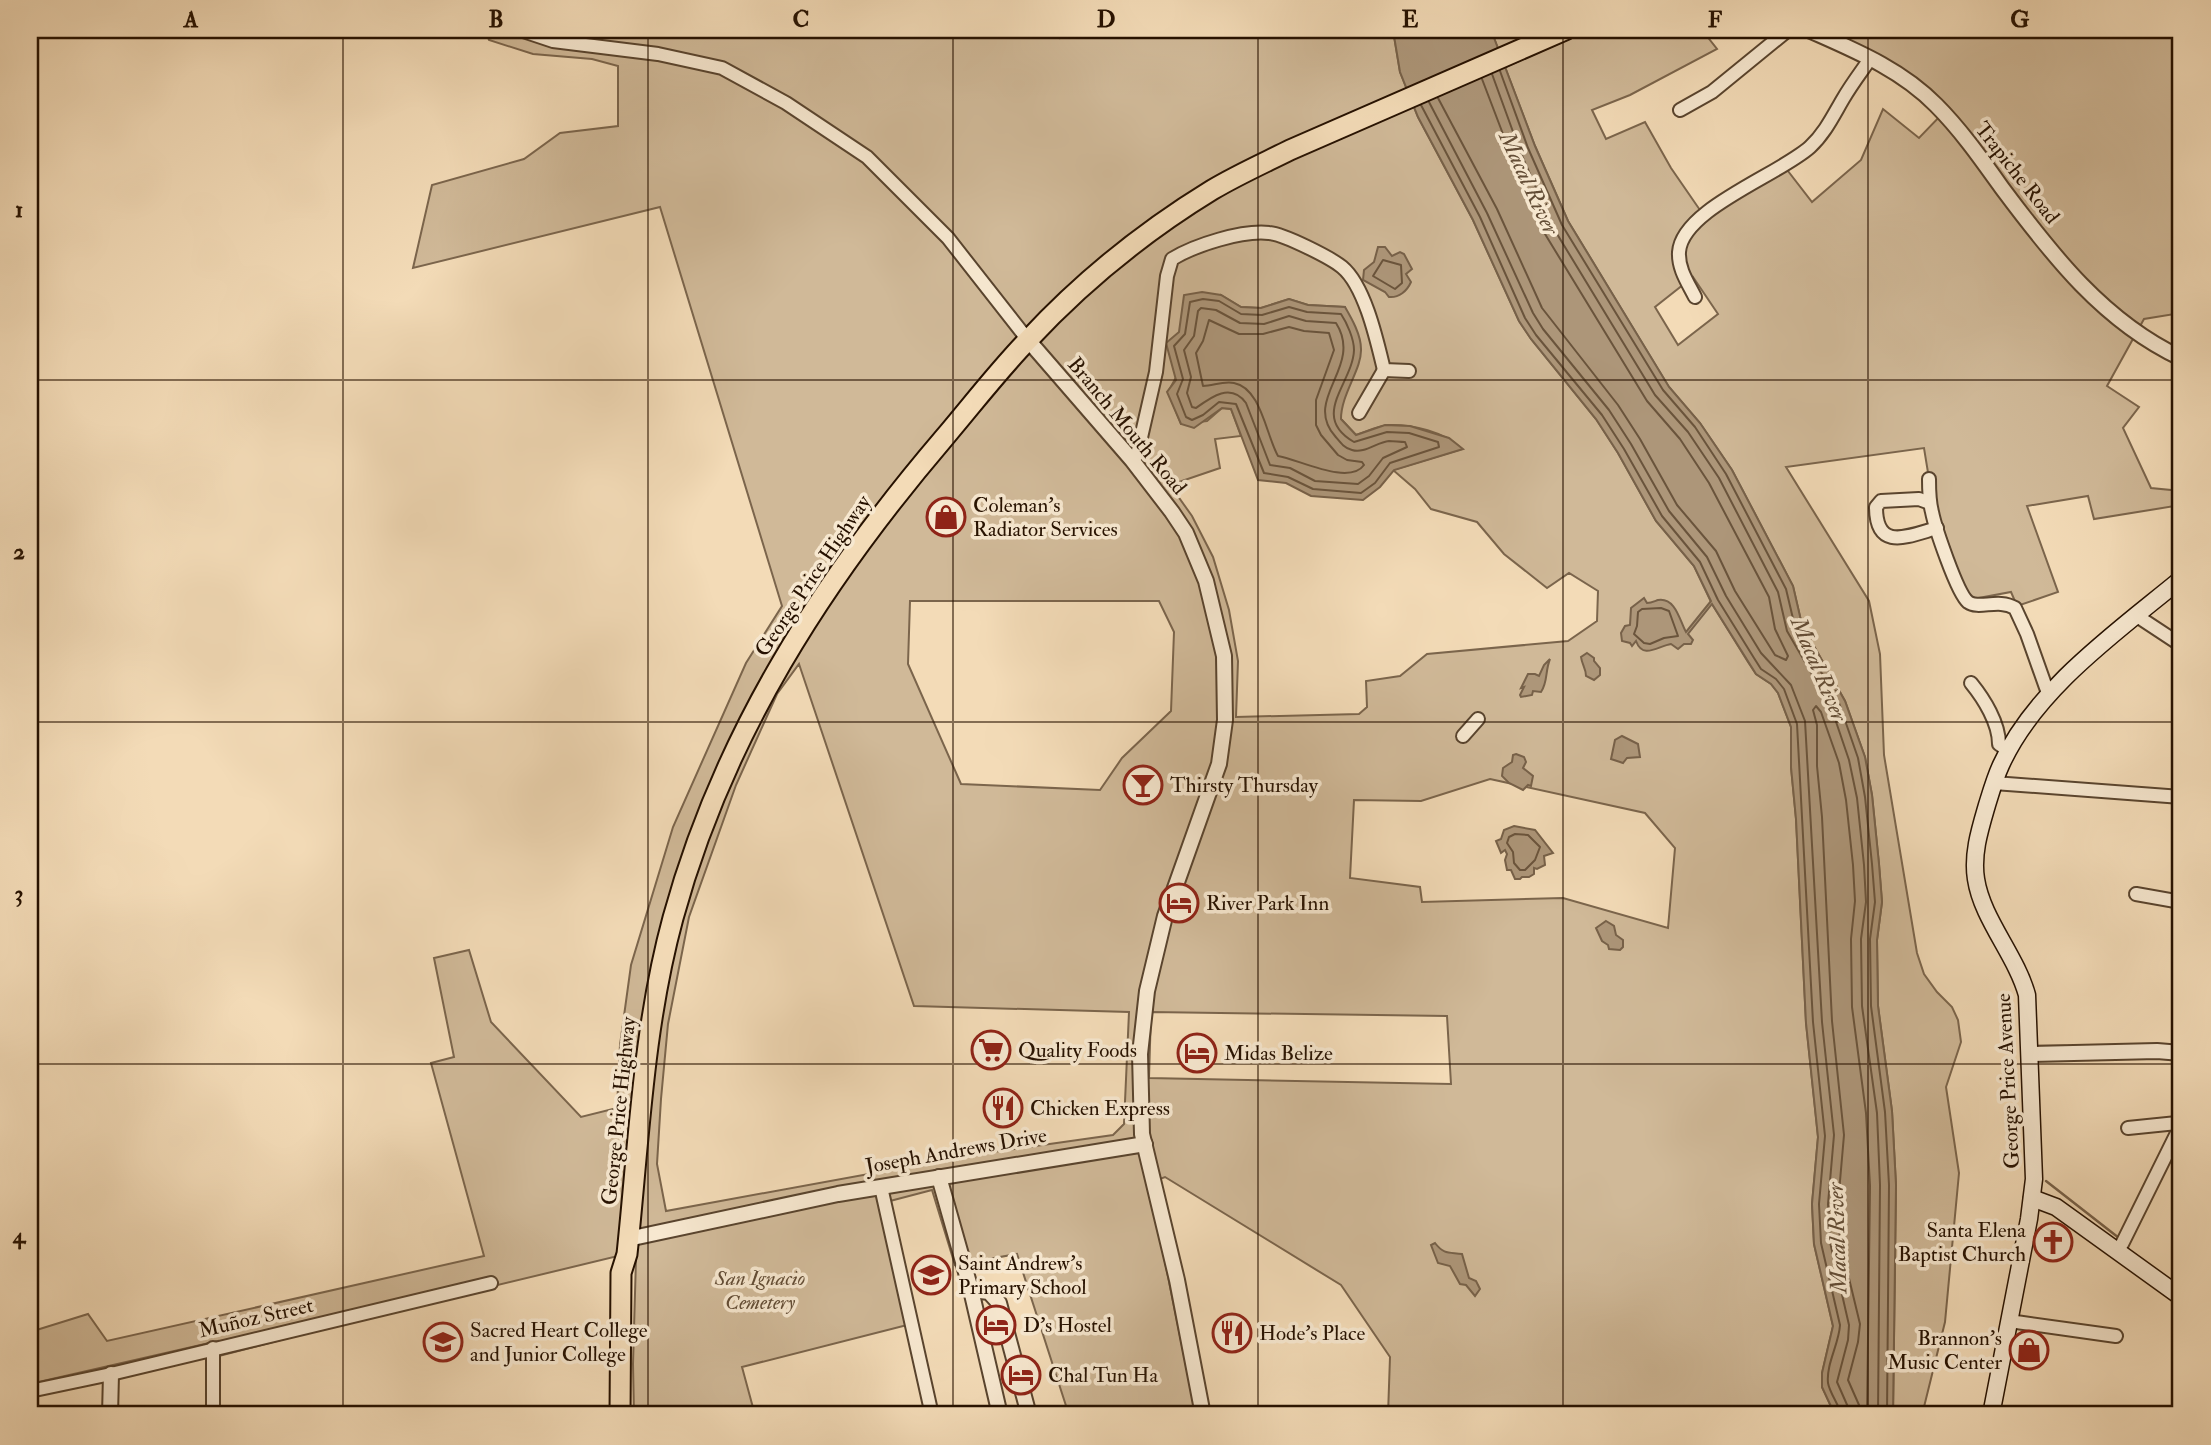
<svg xmlns="http://www.w3.org/2000/svg" width="2211" height="1445" font-family="'IM FELL Double Pica',serif">
<style>
.green{fill:#d0b998;stroke:#7b654c;stroke-width:2;fill-rule:evenodd}
.water{fill:#ad9679;stroke:#776149;stroke-width:2}
.lines{fill:none;stroke-linecap:round;stroke-linejoin:round}
.shore{stroke:#6a543c;stroke-width:2}
.stream{stroke:#776149;stroke-width:2.5}
.minor-casing{stroke:#59442e;stroke-width:16}
.tertiary-casing{stroke:#59442e;stroke-width:18}
.secondary-casing{stroke:#261100;stroke-width:19}
.trunk-casing{stroke:#261100;stroke-width:23}
.minor{stroke:#f7e8d0;stroke-width:12}
.tertiary{stroke:#f7e8d0;stroke-width:14}
.secondary{stroke:#f7e8d0;stroke-width:16}
.trunk{stroke:#f3dbb7;stroke-width:19}
.grid{fill:none;stroke:#261100;stroke-width:2;stroke-opacity:0.55}
.labels{text-anchor:middle;dominant-baseline:central;stroke-width:7;stroke-linejoin:round;paint-order:stroke}
.street-label{font-size:21px;fill:#261100;stroke:#f7e8d0}
.poi-label{font-size:21px;fill:#261100;stroke:#f7e8d0;text-anchor:start}
.park-label{font-size:21px;font-style:italic;fill:#624c35;stroke:#f7e8d0}
.water-label{font-size:23px;font-style:italic;fill:#634d36;stroke:#f7e8d0}
.neatline{fill:none;stroke:#261100;stroke-width:2.5}
.grid-label{font-size:23px;text-anchor:middle;font-weight:bold;fill:#261100}
</style>
<rect width="100%" height="100%" fill="#f3dbb7"/>
<filter id="stains"><feTurbulence type="fractalNoise" baseFrequency=".00286" numOctaves="4"/><feColorMatrix values="0 0 0 0 .2 0 0 0 0 .09 0 0 0 0 .02 0 0 0 .5 -.17"/></filter>
<radialGradient id="worn" r=".72"><stop offset=".6" stop-color="#630" stop-opacity="0"/><stop offset="1" stop-color="#630" stop-opacity=".3"/></radialGradient>
<!-- green -->
<g class="green">
<path d="M485 30H1059L1060 38 1116 30H1393L1400 72 1418 117 1473 220 1519 321 1531 339 1596 419 1618 453 1656 521 1694 566 1712 604 1748 662 1756 674 1771 684 1778 693 1791 727V767L1796 819 1806 1023 1818 1137 1812 1204 1814 1244 1833 1326 1822 1373V1387L1835 1415H1388L1390 1357 1341 1285 1165 1177 1149 1183 1196 1415H1069L1017 1254 955 1265 932 1190 890 1201 915 1323 742 1367 755 1415H634L633 1364 637 1223 621 1218 618 1256 419 1304 219 1356 218 1341 30 1384V1332L88 1314 107 1341 484 1256 431 1063 454 1057 434 958 469 950 491 1022 581 1117 617 1108 620 1045 631 965 673 827 746 663 782 606 660 207 413 268 432 185 524 159 560 133 618 126V66L592 59 533 54 489 40ZM1221 295 1241 307 1261 308 1289 299 1308 305 1345 307 1352 377 1341 406V419L1356 435C1366 432 1377 426 1388 425 1412 424 1445 432 1462 449L1393 470 1415 489 1431 509 1477 522 1504 554 1547 588 1569 573 1598 591 1597 621 1568 641 1427 654 1400 676 1366 681 1367 707 1359 714 1236 717 1238 661 1229 610 1213 557 1192 516 1170 485 1220 468 1215 439 1241 436 1231 409 1222 408 1207 421 1181 424 1168 392ZM910 601H1159L1174 632 1171 711 1122 758 1100 790 961 784 908 664ZM799 664 914 1006 1129 1012 1124 1124 1113 1135 978 1154 666 1211 657 1164 661 1099 668 1024 689 917 736 785 777 694ZM1490 779 1645 813 1675 848 1668 928 1563 898 1422 902 1420 887 1350 878 1354 800 1421 801ZM1151 1012 1447 1016 1451 1084 1149 1078Z"/>
<path d="M1491 30H1553L1558 41 1583 30H1702L1717 49 1630 95 1592 110 1606 139 1645 122 1671 168 1702 213 1781 162 1812 202 1861 160 1883 109 1919 138 1946 110 1823 30H2181V313L2144 319 2107 386 2139 407 2123 428 2151 488 2181 491V505L2094 519 2088 496 2027 506 2058 592 2017 606 2011 592 1968 600 1932 497 1924 448 1786 467 1869 601 1880 654 1884 755 1917 953 1924 974 1937 992 1952 1007 1958 1020 1961 1042 1946 1087 1959 1173 1945 1322 1922 1415H1893L1896 1185 1892 1111 1878 1006 1877 940 1882 902 1879 864 1872 795 1865 757 1845 701 1802 625 1793 586 1732 470 1700 423 1669 387 1568 221 1535 146ZM1693 277 1718 314 1678 345 1655 307Z"/>
</g>
<!-- water -->
<g class="water">
<path d="M1393 30H1491L1535 146 1568 221 1669 387 1700 423 1732 470 1793 586 1802 625 1845 701 1865 757 1872 795 1879 864 1882 902 1877 940 1878 1006 1892 1111 1896 1185 1893 1415H1835L1822 1387V1373L1833 1326 1814 1244 1812 1204 1818 1137 1806 1023 1796 819 1791 767V727L1778 693 1771 684 1756 674 1712 604 1688 634 1693 640 1691 644H1684L1678 649 1671 644C1658 646 1643 660 1636 641L1632 646 1630 643 1622 641 1621 633 1625 626 1630 625 1631 608 1644 598 1647 603C1651 603 1655 601 1658 600 1676 597 1680 622 1686 632L1711 601 1694 566 1656 521 1618 453 1596 419 1531 339 1519 321 1473 220 1418 117 1400 72Z"/>
<path d="M1378 247H1385L1392 256 1400 252 1404 254 1412 269 1406 274 1411 282C1407 291 1399 298 1389 297L1385 292 1363 280 1364 270 1374 262Z"/>
<path d="M1202 292 1221 295 1241 307 1261 308 1289 299 1308 305 1345 307C1352 319 1361 335 1361 349 1362 369 1341 394 1341 419L1356 435 1385 425 1410 426 1449 438 1463 449 1394 470 1380 487 1363 500 1311 496 1286 483 1258 480 1231 409 1222 408 1194 428 1181 424 1167 392 1176 380 1166 343 1179 332 1184 295Z"/>
<path d="M1587 653 1594 658V661L1600 668V675L1594 680 1586 676C1586 668 1582 665 1581 657Z"/>
<path d="M1550 659C1545 671 1548 682 1541 692L1533 691 1532 695 1521 697 1520 695 1524 687 1521 688 1528 674H1535L1539 676 1544 665Z"/>
<polygon points="1622,736 1638,744 1640,757 1627,758 1623,763 1611,759 1615,740"/>
<polygon points="1516,754 1524,757 1526,762 1523,768 1533,776 1531,786 1528,785 1523,790 1509,783 1502,776 1503,768 1512,762 1513,755"/>
<polygon points="1514,826 1535,830 1553,853 1544,856 1545,865 1537,869 1534,868 1534,874 1529,877 1522,877 1520,879 1515,879 1511,870 1507,870 1505,860 1507,854 1505,850 1501,853 1496,841 1501,839 1504,830"/>
<polygon points="1606,921 1614,926 1616,935 1623,940 1623,947 1620,950 1609,949 1608,945 1602,941 1596,928"/>
<path d="M1435 1243C1444 1255 1450 1252 1462 1254L1469 1278 1476 1281 1480 1289 1475 1296 1466 1285 1460 1284 1450 1266 1438 1263 1431 1245Z"/>
</g>
<g class="lines">
<!-- shore -->
<g class="shore">
<polyline points="1500,71 1528,148 1562,225 1663,390 1695,427 1726,474 1786,589 1795,627 1839,703 1858,758 1865,797 1872,864 1875,902 1870,939 1871,1006 1885,1112 1889,1185 1887,1415"/>
<polyline points="1492,74 1520,151 1554,229 1655,395 1688,432 1719,478 1778,592 1787,631 1831,707 1849,760 1857,798 1864,865 1866,902 1861,939 1862,1006 1877,1113 1880,1185 1878,1415"/>
<polyline points="1438,98 1497,209 1542,308 1618,405 1640,439 1677,505 1716,551 1735,591 1775,655 1786,660 1788,656 1775,629 1769,597 1709,483 1680,439 1647,401 1545,234 1511,155 1482,79"/>
<polyline points="1429,102 1487,213 1533,313 1543,329 1609,410 1631,444 1669,511 1707,557 1726,596 1761,653 1791,685 1805,721 1822,1022 1834,1135 1828,1204 1830,1242 1849,1325 1848,1340 1837,1382 1848,1407 1850,1415"/>
<path d="M1421 105 1480 217 1525 318 1536 335 1602 415 1624 449 1662 516 1700 562 1718 600 1754 658 1761 669 1776 679 1784 689 1797 724 1813 1022 1825 1136 1819 1204 1821 1243 1840 1325C1839 1344 1826 1364 1828 1383 1830 1394 1839 1404 1841 1415"/>
<polygon points="1383,260 1401,265 1402,283 1395,289 1373,276"/>
<path d="M1203 299 1219 301 1241 314 1262 315 1289 307 1307 312 1341 314C1347 323 1354 339 1354 350 1353 383 1309 416 1354 442L1387 432 1409 433 1438 442 1439 447 1390 463 1375 483 1361 493 1313 489 1288 477 1264 473 1236 404 1219 402 1203 415 1192 420 1186 417 1177 394 1183 379 1174 346 1185 334 1190 302Z"/>
<path d="M1201 308 1216 310 1240 323 1264 324 1289 316 1306 321 1336 323C1364 367 1302 398 1335 436 1340 442 1344 448 1352 450 1364 454 1377 442 1389 441 1394 441 1400 442 1405 442L1407 447 1383 458 1369 476 1358 484 1315 481 1290 468 1270 465 1246 403C1231 382 1211 397 1196 408L1192 407 1187 393 1191 377 1184 350 1194 336 1198 311Z"/>
<path d="M1209 320 1239 334H1263L1289 327 1304 331 1329 333 1334 350 1316 400V425L1321 435 1338 455 1347 460 1362 462 1364 465C1349 486 1298 459 1278 456 1266 435 1261 388 1234 383 1222 381 1213 386 1203 386L1196 353 1203 341Z"/>
<polygon points="1661,608 1669,611 1678,636 1664,638 1650,644 1644,643 1634,634 1637,626 1638,612 1642,609"/>
<polygon points="1515,834 1528,835 1540,847 1535,860 1525,870 1520,870 1514,863 1513,852 1507,843 1509,837"/>
<polyline points="1860,1415 1859,1405 1848,1380 1858,1342 1860,1324 1840,1241 1838,1204 1844,1135 1832,1021 1822,817 1817,766 1817,725 1813,710 1816,706 1821,712 1839,763 1846,800 1853,865 1855,901 1851,939 1852,1007 1866,1113 1870,1186 1867,1415"/>
</g>
<!-- stream -->
<g class="stream">
<polyline points="1505,67 1589,30"/>
<polyline points="2034,1046 2065,1046"/>
<polyline points="2046,1181 2119,1238"/>
</g>
<defs>
<g id="minor">
<polyline points="520,30 553,41 658,54 722,68 786,103 867,157 948,238 1028,340"/>
<polyline points="1680,110 1712,92 1788,30"/>
<path d="M1695 297C1688 283 1678 269 1679 252 1682 209 1779 175 1810 147 1825 133 1833 116 1843 99 1851 85 1861 72 1870 59"/>
<polyline points="1359,413 1384,370"/>
<path d="M1132 460 1137 455 1156 372 1167 276 1172 259C1195 245 1242 230 1269 233 1284 234 1331 258 1342 267 1365 286 1377 341 1384 370L1409 371"/>
<path d="M1929 479C1929 490 1929 501 1932 512 1935 527 1957 593 1968 602 1979 610 1998 598 2015 608L2027 634 2049 696"/>
<path d="M1930 503 1919 499 1881 501 1876 507C1876 552 1908 536 1937 528"/>
<polyline points="2137,616 2181,645"/>
<path d="M1971 683C1984 699 1999 723 1999 744L2009 751"/>
<polyline points="1463,736 1478,719"/>
<polyline points="1994,783 2181,797"/>
<polyline points="2136,894 2181,902"/>
<polyline points="2128,1128 2177,1123 2181,1125"/>
<polyline points="881,1187 932,1415"/>
<polyline points="2122,1244 2181,1125"/>
<polyline points="2009,1321 2116,1336"/>
<polyline points="30,1391 111,1374 491,1283"/>
<polyline points="213,1415 213,1348"/>
</g>
<g id="tertiary">
<path d="M1809 30C1854 50 1901 69 1936 105 1961 130 1982 160 2002 188 2052 255 2104 322 2181 358"/>
<polyline points="1028,340 1132,460 1172,512 1186,533 1206,581 1224,656 1225,720 1219,764 1165,916 1147,991 1140,1054 1142,1134 1177,1280 1203,1415"/>
<polyline points="2030,1054 2157,1051 2181,1053"/>
<polyline points="939,1177 971,1290 1000,1415"/>
<polyline points="628,1239 838,1194 1145,1144"/>
<polyline points="971,1290 989,1292 999,1303 1029,1415"/>
<polyline points="110,1415 111,1374"/>
</g>
<g id="secondary">
<polyline points="2032,1198 2056,1207 2181,1297"/>
<path d="M1991 1415 2029 1219 2034 1179 2027 995C2016 955 1982 919 1976 879 1972 854 1980 829 1987 805 1991 792 1995 778 2001 765 2035 689 2118 631 2181 579"/>
</g>
<path id="trunk" d="M620 1415 621 1273 627 1254C639 1141 643 1028 673 918 723 735 822 581 944 438 972 405 998 371 1028 340 1081 283 1145 231 1212 190 1237 175 1264 163 1290 150L1565 30"/>
</defs>
<!-- minor casing -->
<use href="#minor" class="minor-casing"/>
<!-- tertiary casing -->
<use href="#tertiary" class="tertiary-casing"/>
<!-- secondary casing -->
<use href="#secondary" class="secondary-casing"/>
<!-- trunk casing -->
<use href="#trunk" class="trunk-casing"/>
<!-- minor -->
<use href="#minor" class="minor"/>
<!-- tertiary -->
<use href="#tertiary" class="tertiary"/>
<!-- secondary -->
<use href="#secondary" class="secondary"/>
<!-- trunk -->
<use href="#trunk" class="trunk"/>
</g>
<!-- grid -->
<path class="grid" d="M343 30V1415M648 30V1415M953 30V1415M1258 30V1415M1563 30V1415M1868 30V1415M30 380H2181M30 722H2181M30 1064H2181"/>
<!-- icons -->
<defs>
<symbol id="shop-ring" viewBox="-11 -11 22 22"><circle r="9.5" fill="#f7e8d0" stroke="#8f2418" stroke-width="1.5"/><path d="M-5-2.5h2.3a2.7 3.5 0 0 1 5.4 0H5L5.5 6h-11ZM-1.5-2.5h3a1.5 2.3 0 0 0-3 0Z" fill="#8f2418"/></symbol>
<symbol id="bar-ring" viewBox="-11 -11 22 22"><circle r="9.5" fill="#f7e8d0" stroke="#8f2418" stroke-width="1.5"/><path d="M-6-5H6L.8 .8V4.5H3.5V6h-7V4.5H-.8V.8Z" fill="#8f2418"/></symbol>
<symbol id="hotel-ring" viewBox="-11 -11 22 22"><circle r="9.5" fill="#f7e8d0" stroke="#8f2418" stroke-width="1.5"/><path d="M-6-4.5h1.5V1H6V5H4.5V3h-9V5H-6ZM-4 0a1.8 1.8 0 1 1 3.6 0ZM.5 0V-2.5h3Q6-2.5 6 0Z" fill="#8f2418"/></symbol>
<symbol id="supermarket-ring" viewBox="-11 -11 22 22"><circle r="9.5" fill="#f7e8d0" stroke="#8f2418" stroke-width="1.5"/><path d="M-6-5.5h2.5l.6 2H6L4.5 2H-2.5L-4.4-4H-6ZM-1.5 3.2a1.3 1.3 0 1 0 .1 0ZM3 3.2a1.3 1.3 0 1 0 .1 0Z" fill="#8f2418"/></symbol>
<symbol id="restaurant-ring" viewBox="-11 -11 22 22"><circle r="9.5" fill="#f7e8d0" stroke="#8f2418" stroke-width="1.5"/><path d="M-5-6h1v4h1v-4h1v4h1v-4h1v5L-1.5 .5V6h-2V.5L-5-1ZM5-6V6H3V1.5H1.5Q1.5-4 5-6Z" fill="#8f2418"/></symbol>
<symbol id="church-ring" viewBox="-11 -11 22 22"><circle r="9.5" fill="#f7e8d0" stroke="#8f2418" stroke-width="1.5"/><path d="M-1.2-6h2.4v3.5h3.3v2.4h-3.3V6h-2.4V-.1h-3.3v-2.4h3.3Z" fill="#8f2418"/></symbol>
<symbol id="school-ring" viewBox="-11 -11 22 22"><circle r="9.5" fill="#f7e8d0" stroke="#8f2418" stroke-width="1.5"/><path d="M0-5L7-2L0 1L-7-2ZM-4 1L0 2.5L4 1V4Q0 6-4 4Z" fill="#8f2418"/></symbol>
<symbol id="university-ring" viewBox="-11 -11 22 22"><circle r="9.5" fill="#f7e8d0" stroke="#8f2418" stroke-width="1.5"/><path d="M0-5L7-2L0 1L-7-2ZM-4 1L0 2.5L4 1V4Q0 6-4 4Z" fill="#8f2418"/></symbol>
</defs>
<g fill-rule="evenodd">
<use href="#shop-ring" x="924" y="495" width="44" height="44"/>
<use href="#bar-ring" x="1121" y="763" width="44" height="44"/>
<use href="#hotel-ring" x="1157" y="881" width="44" height="44"/>
<use href="#supermarket-ring" x="969" y="1028" width="44" height="44"/>
<use href="#hotel-ring" x="1175" y="1031" width="44" height="44"/>
<use href="#restaurant-ring" x="981" y="1086" width="44" height="44"/>
<use href="#church-ring" x="2031" y="1220" width="44" height="44"/>
<use href="#school-ring" x="909" y="1253" width="44" height="44"/>
<use href="#hotel-ring" x="974" y="1303" width="44" height="44"/>
<use href="#restaurant-ring" x="1210" y="1311" width="44" height="44"/>
<use href="#university-ring" x="421" y="1320" width="44" height="44"/>
<use href="#shop-ring" x="2007" y="1328" width="44" height="44"/>
<use href="#hotel-ring" x="999" y="1353" width="44" height="44"/>
</g>
<g class="labels">
<!-- street labels -->
<g class="street-label">
<text transform="translate(2017 173) rotate(52)">Trapiche Road</text>
<text transform="translate(1127 426) rotate(50)">Branch Mouth Road</text>
<text transform="translate(813 576) rotate(-56)">George Price Highway</text>
<text transform="translate(2008 1081) rotate(-93)">George Price Avenue</text>
<text transform="translate(619 1111) rotate(-84)">George Price Highway</text>
<text transform="translate(956 1151) rotate(-10)">Joseph Andrews Drive</text>
<text transform="translate(256 1318) rotate(-13)">Muñoz Street</text>
</g>
<!-- poi labels -->
<g class="poi-label">
<text x="973" y="505">Coleman's<tspan x="973" dy="24">Radiator Services</tspan></text>
<text x="1170" y="785">Thirsty Thursday</text>
<text x="1206" y="903">River Park Inn</text>
<text x="1018" y="1050">Quality Foods</text>
<text x="1224" y="1053">Midas Belize</text>
<text x="1030" y="1108">Chicken Express</text>
<text x="2026" y="1230" text-anchor="end">Santa Elena<tspan x="2026" dy="24">Baptist Church</tspan></text>
<text x="958" y="1263">Saint Andrew's<tspan x="958" dy="24">Primary School</tspan></text>
<text x="1023" y="1325">D's Hostel</text>
<text x="470" y="1330">Sacred Heart College<tspan x="470" dy="24">and Junior College</tspan></text>
<text x="1259" y="1333">Hode's Place</text>
<text x="2002" y="1338" text-anchor="end">Brannon's<tspan x="2002" dy="24">Music Center</tspan></text>
<text x="1048" y="1375">Chal Tun Ha</text>
</g>
<!-- park labels -->
<g class="park-label">
<text x="760" y="1278">San Ignacio<tspan x="760" dy="24">Cemetery</tspan></text>
</g>
<!-- water labels -->
<g class="water-label">
<text transform="translate(1529 183) rotate(65)">Macal River</text>
<text transform="translate(1819 669) rotate(67)">Macal River</text>
<text transform="translate(1837 1238) rotate(-92)">Macal River</text>
</g>
</g>
<!-- margin -->
<rect width="2211" height="1445" fill="none" stroke="#f3dbb7" stroke-width="77"/>
<rect x="38" y="38" width="2134" height="1368" class="neatline"/>
<g class="grid-label">
<text x="191" y="27">A</text>
<text x="496" y="27">B</text>
<text x="801" y="27">C</text>
<text x="1106" y="27">D</text>
<text x="1410" y="27">E</text>
<text x="1715" y="27">F</text>
<text x="2020" y="27">G</text>
<text x="19" y="217">1</text>
<text x="19" y="559">2</text>
<text x="19" y="901">3</text>
<text x="19" y="1243">4</text>
</g>
<rect width="100%" height="100%" filter="url(#stains)"/>
<rect width="100%" height="100%" fill="url(#worn)"/>
</svg>
